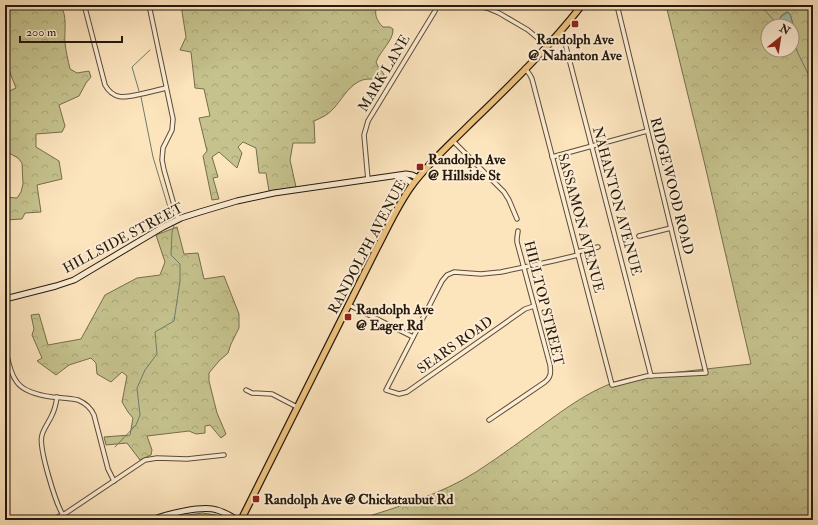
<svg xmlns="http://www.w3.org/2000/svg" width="818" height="525" font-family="'IM FELL Double Pica',serif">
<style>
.forest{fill:url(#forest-crowns);stroke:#746e4d;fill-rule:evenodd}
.water{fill:url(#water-waves);stroke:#6e7d6c}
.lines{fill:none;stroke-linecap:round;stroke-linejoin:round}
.stream{stroke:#6e7d6c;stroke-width:1}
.street-casing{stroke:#5a4c39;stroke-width:5.5}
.secondary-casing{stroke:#24190d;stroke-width:7}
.primary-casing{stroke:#24190d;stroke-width:8}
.street{stroke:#fdedd4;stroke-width:3.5}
.secondary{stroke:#fdedd4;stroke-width:5}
.primary{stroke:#eec27e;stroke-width:5.5}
.poi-dot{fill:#8f2418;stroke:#fdedd4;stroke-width:1.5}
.labels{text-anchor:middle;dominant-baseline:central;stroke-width:4;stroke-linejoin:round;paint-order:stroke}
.poi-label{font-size:14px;font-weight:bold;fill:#24190d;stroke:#fdedd4;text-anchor:start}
.street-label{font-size:14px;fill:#24190d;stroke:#fdedd4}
</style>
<defs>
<pattern id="forest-crowns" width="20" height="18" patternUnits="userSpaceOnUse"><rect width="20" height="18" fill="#c5c28d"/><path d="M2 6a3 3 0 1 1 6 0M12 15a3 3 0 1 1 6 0" fill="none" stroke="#a9a678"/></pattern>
<pattern id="water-waves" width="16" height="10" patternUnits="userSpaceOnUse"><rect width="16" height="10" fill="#a0bfac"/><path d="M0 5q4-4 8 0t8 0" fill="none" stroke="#829a8a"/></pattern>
</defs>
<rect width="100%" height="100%" fill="#fce4bd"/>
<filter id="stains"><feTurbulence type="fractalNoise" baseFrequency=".005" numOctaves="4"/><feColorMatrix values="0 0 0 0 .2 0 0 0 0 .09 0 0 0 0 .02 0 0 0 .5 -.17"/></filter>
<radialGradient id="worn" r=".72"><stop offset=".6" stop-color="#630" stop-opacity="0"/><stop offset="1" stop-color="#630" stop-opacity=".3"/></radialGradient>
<!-- forest -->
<g class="forest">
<path d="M5 5 60 6C68 14 64 32 65 43 66 52 68 60 70 69L77 73 89 71 91 77 86 83 79 96 59 105 65 126 62 132 36 134V147L59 161 62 179 37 185 41 212 25 213 22 219 5 220V197L17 198 21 192 23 184 22 163 18 158 9 153 5 154V93L16 88 7 65 5 64Z"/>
<path d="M181 5H377C374 14 376 20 383 27H390L393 29C394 40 380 51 376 62 377 67 386 74 384 77 384 78 383 79 382 80 380 81 376 79 373 79 368 79 363 79 358 82 347 88 341 101 333 109 328 115 321 118 314 121L315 143H293L290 160 296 187 269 191 266 173H259L256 148 243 142 238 147 242 153 237 168 219 152 212 157 218 177 213 178 219 199 212 200 203 156 207 151 199 118 210 116 204 89 195 88 191 52 180 50 186 37Z"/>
<path d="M666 5H813V520H357C397 507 440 495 476 472 501 456 526 437 551 419 576 401 602 383 634 377L751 364 704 161ZM787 12 790 14 798 41 795 46 792 45V50H768V26H775L782 15Z"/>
<polygon points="177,227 184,254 198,253 204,279 224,276 239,314 239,328 231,344 228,353 219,361 209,373 209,381 217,413 226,434 221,438 210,425 205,426 205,433 196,434 189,431 147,436 152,450 151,455 140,460 127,443 106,445 104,437 130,435 133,418 128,412 122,402 127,376 122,372 111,382 97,374 96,363 91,358 69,365 56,375 37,361 42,358 32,335 34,329 31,315 39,314 48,345 81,339 105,295 137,278 160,275 165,262 156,235"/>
<polygon points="202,513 216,515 227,520 164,520 175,517"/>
</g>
<!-- water -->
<polygon class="water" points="787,12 790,14 798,41 795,46 792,45 792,26 775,26 782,15"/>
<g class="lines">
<!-- stream -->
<g class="stream">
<polyline points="760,5 779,26"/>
<polyline points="795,47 813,84 808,114 811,139 813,145"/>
<polyline points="139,91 132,67 150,50"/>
<polyline points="141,97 153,157 171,217"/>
<polyline points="115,447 136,425 140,415 137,388 145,370 157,354 155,332 174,321 180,281 180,264 171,255 172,232 174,226"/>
</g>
<defs>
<g id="street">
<polyline points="149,5 173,119 172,130 163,148 162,160 164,170 178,219"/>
<polyline points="469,5 487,8 499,13 528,30 547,46"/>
<path d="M85 8 105 85C114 101 126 97 141 94 150 92 158 90 166 88"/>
<polyline points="558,34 563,40 565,43 651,376"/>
<polyline points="525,68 530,75 532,79 612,385 647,376 706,373 617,5"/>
<polyline points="453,141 504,192 509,200 517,219"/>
<polyline points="552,157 647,131"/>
<polyline points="368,180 364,135 368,121 435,11 437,5"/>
<polyline points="639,236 671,228"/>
<polyline points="577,252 598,247"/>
<polyline points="349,305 413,337"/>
<polyline points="534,306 525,309 407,392 399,394 386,390 442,281 447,275 454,272 481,274 501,272 553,261 578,255"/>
<path d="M5 348C13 381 15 392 52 397 61 398 69 398 78 400 85 403 91 408 94 415L108 469 114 481"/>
<polyline points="246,390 252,393 272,394 297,407"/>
<path d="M57 397C56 404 55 409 52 415 49 422 44 428 42 435 38 447 56 504 63 515"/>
<path d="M489 420 545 382C551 377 551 373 550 365L517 242V238L518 231"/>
<polyline points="52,520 66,513 145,460 157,458 187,459 224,455"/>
</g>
<g id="secondary">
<polyline points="399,177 406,179 413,184"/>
<polyline points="5,299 56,286 74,280 163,227 181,218 200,212 237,201 274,193 406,174 412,175 418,178"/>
<path d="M152 520C166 514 203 505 217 510 224 512 231 516 237 520"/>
<polyline points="435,520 449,519 465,520"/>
</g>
<path id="primary" d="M241 520 377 248C388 227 398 204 413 184 429 163 449 145 467 127 507 88 548 49 582 5"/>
</defs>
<!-- street casing -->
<use href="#street" class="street-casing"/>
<!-- secondary casing -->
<use href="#secondary" class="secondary-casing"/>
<!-- primary casing -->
<use href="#primary" class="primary-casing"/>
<!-- street -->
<use href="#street" class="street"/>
<!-- secondary -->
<use href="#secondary" class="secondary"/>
<!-- primary -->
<use href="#primary" class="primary"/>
</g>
<!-- markers -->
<g class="poi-dot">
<rect x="571" y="20" width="8" height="8" rx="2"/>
<rect x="416" y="163" width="8" height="8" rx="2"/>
<rect x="344" y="313" width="8" height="8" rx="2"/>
<rect x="252" y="495" width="8" height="8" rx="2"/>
</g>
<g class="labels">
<!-- poi labels -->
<g class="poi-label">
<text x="575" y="39" text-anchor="middle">Randolph Ave<tspan x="575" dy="16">@ Nahanton Ave</tspan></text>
<text x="428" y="159">Randolph Ave<tspan x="428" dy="16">@ Hillside St</tspan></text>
<text x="356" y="309">Randolph Ave<tspan x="356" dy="16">@ Eager Rd</tspan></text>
<text x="264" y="499">Randolph Ave @ Chickataubut Rd</text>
</g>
<!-- street labels -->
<g class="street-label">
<text transform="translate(384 73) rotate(-59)">MARK LANE</text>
<text transform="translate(672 186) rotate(76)">RIDGEWOOD ROAD</text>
<text transform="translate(617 201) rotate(75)">NAHANTON AVENUE</text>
<text transform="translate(581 223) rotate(75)">SASSAMON AVENUE</text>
<text transform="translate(123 238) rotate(-28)">HILLSIDE STREET</text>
<text transform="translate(367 247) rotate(-62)">RANDOLPH AVENUE</text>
<text transform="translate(544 303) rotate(76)">HILLTOP STREET</text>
<text transform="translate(455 345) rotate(-35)">SEARS ROAD</text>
</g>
</g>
<!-- margin -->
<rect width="818" height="525" fill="none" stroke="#fce4bd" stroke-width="20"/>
<rect x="6" y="6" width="806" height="513" fill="none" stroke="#24190d" stroke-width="2"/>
<rect x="10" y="10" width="798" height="505" fill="none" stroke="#24190d"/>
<!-- north arrow -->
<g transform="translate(780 38) rotate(30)"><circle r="19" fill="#fdedd4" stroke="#a69884"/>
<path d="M0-3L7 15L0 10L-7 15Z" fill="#8f2418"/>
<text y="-6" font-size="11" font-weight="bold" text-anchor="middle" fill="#24190d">N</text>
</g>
<!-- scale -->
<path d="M20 36v6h102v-6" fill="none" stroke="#24190d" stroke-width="2"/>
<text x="26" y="36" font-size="12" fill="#24190d" stroke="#fdedd4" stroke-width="3" paint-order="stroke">200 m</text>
<rect width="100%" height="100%" filter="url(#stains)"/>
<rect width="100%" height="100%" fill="url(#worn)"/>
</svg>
